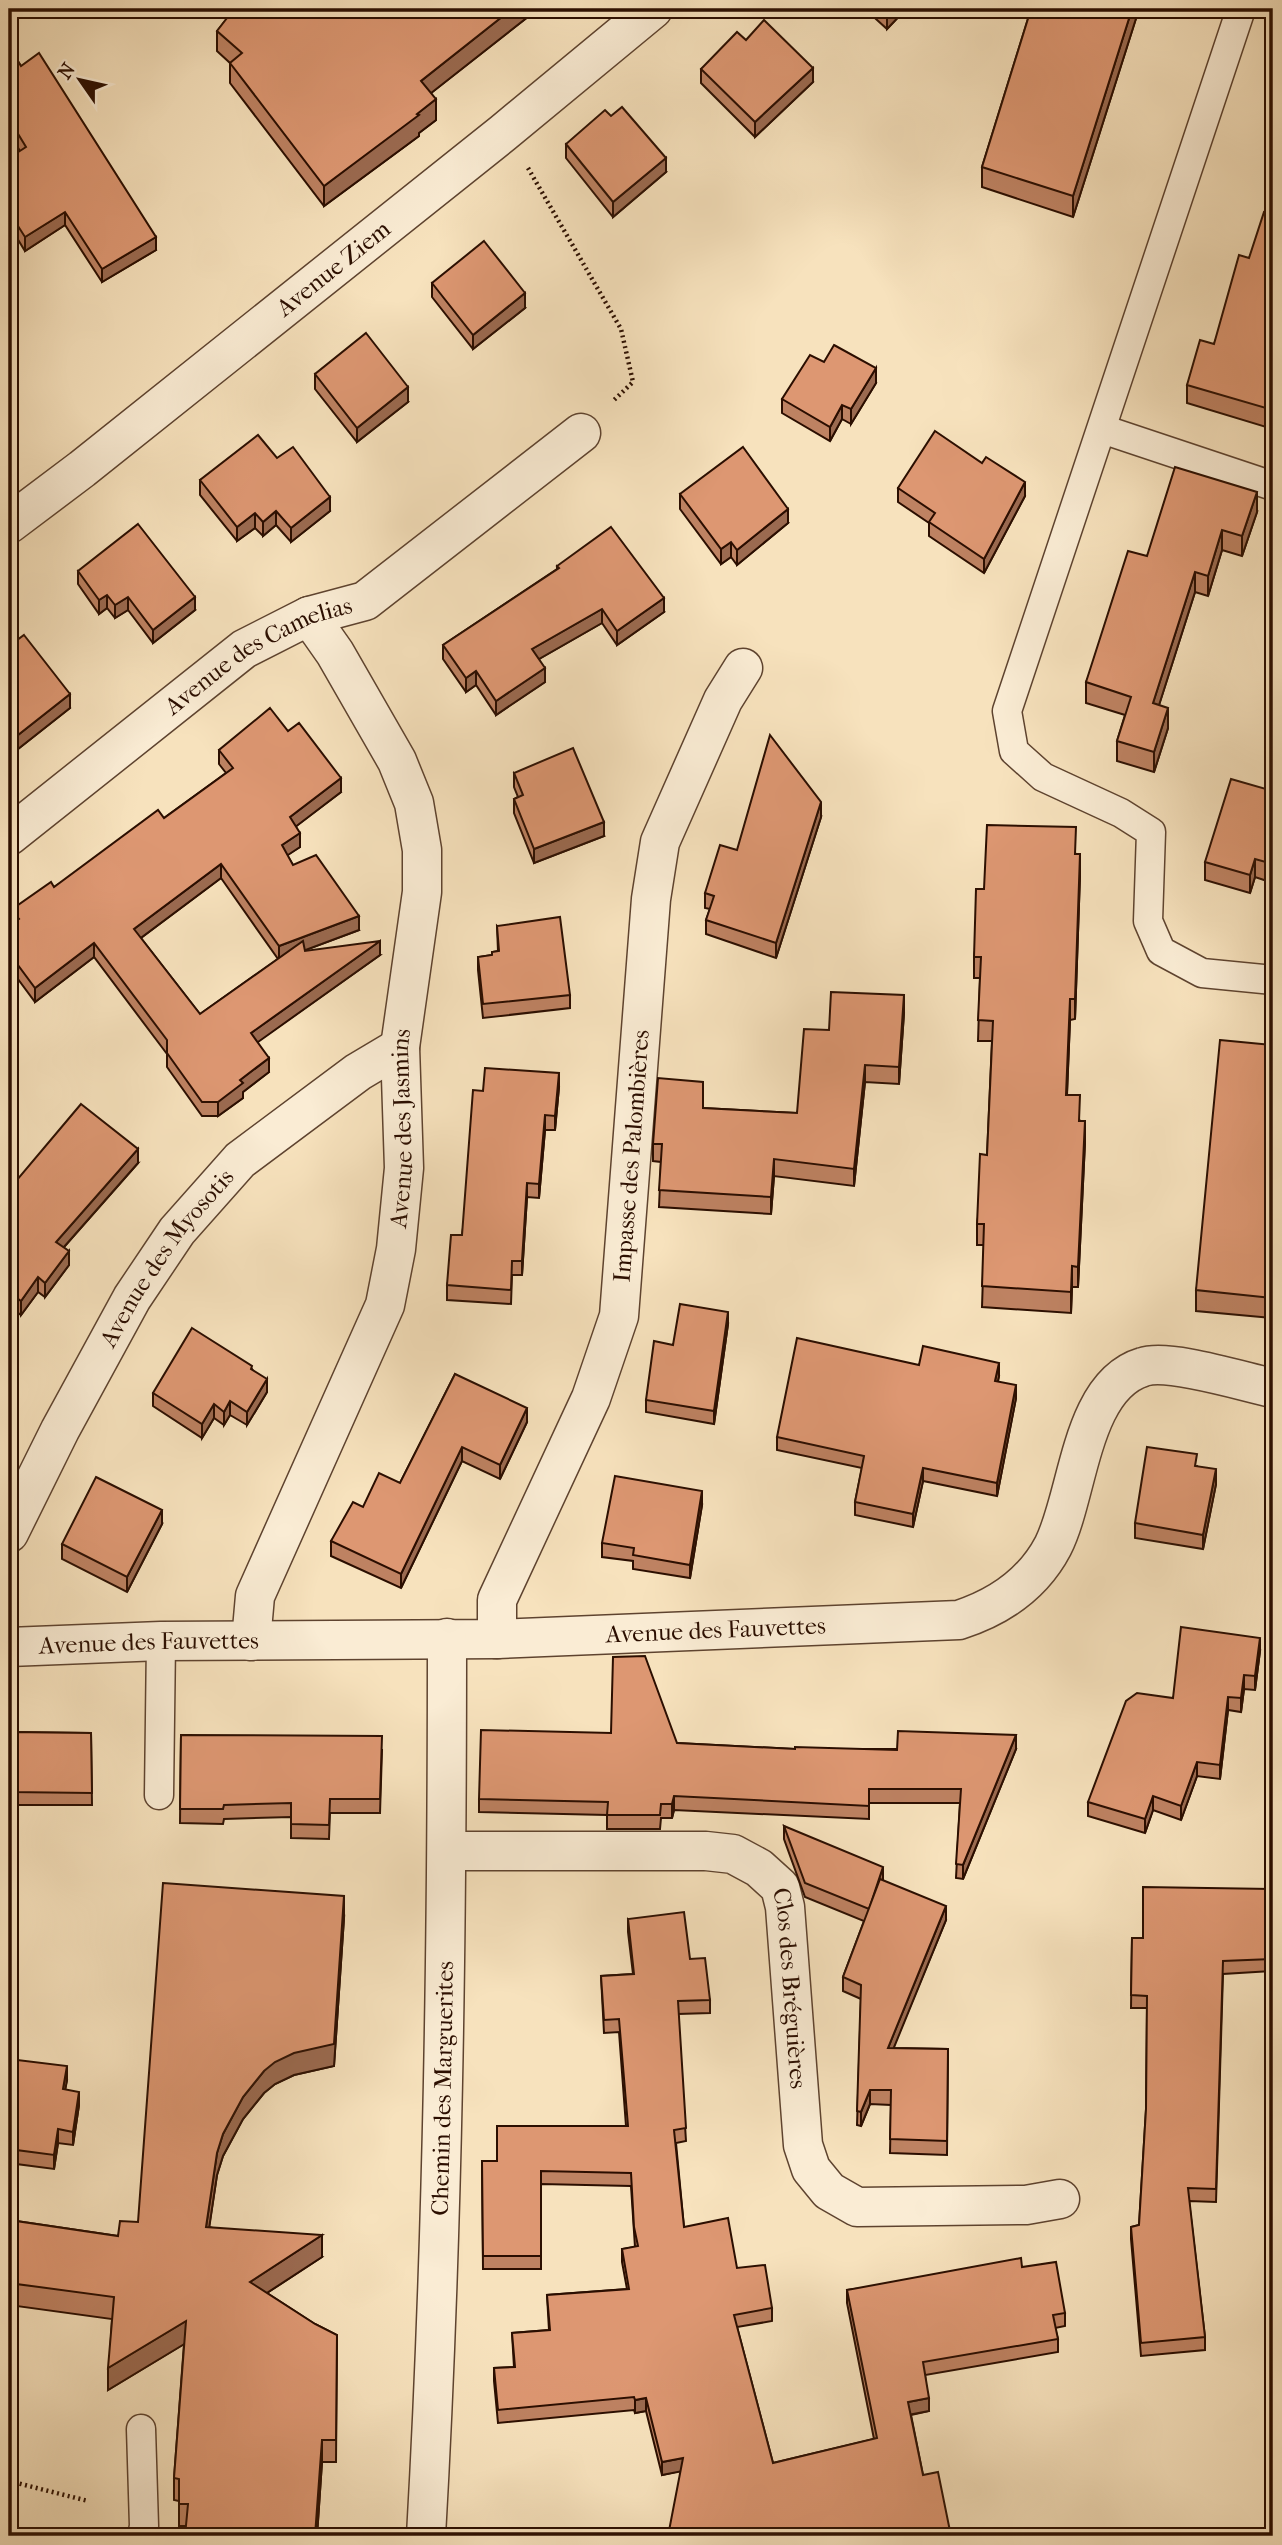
<svg xmlns="http://www.w3.org/2000/svg" width="1282" height="2545" font-family="'IM FELL French Canon',serif">
<style>
.lines{fill:none;stroke-linecap:round;stroke-linejoin:round}
.service-casing{stroke:#5e432f;stroke-width:31}
.minor-casing{stroke:#5e432f;stroke-width:41}
.path{stroke:#2b0e00;stroke-width:4.5;stroke-dasharray:2 3.5;stroke-linecap:butt}
.service{stroke:#faecd4;stroke-width:28}
.minor{stroke:#faecd4;stroke-width:38}
.wall{fill:#be8262;stroke:#2b0e00;stroke-width:2;fill-rule:evenodd}
.shaded-wall{fill:#9b6a50;stroke:#2b0e00;stroke-width:2}
.building{fill:#dd9772;stroke:#2b0e00;stroke-width:2}
.labels{text-anchor:middle;dominant-baseline:central;stroke-width:5;stroke-linejoin:round;paint-order:stroke}
.street-label{font-size:24px;fill:#2b0e00;stroke:#faecd4}
</style>
<rect width="100%" height="100%" fill="#f7e2bd"/>
<filter id="stains"><feTurbulence type="fractalNoise" baseFrequency=".00286" numOctaves="4"/><feColorMatrix values="0 0 0 0 .2 0 0 0 0 .09 0 0 0 0 .02 0 0 0 .5 -.17"/></filter>
<radialGradient id="worn" r=".72"><stop offset=".6" stop-color="#630" stop-opacity="0"/><stop offset="1" stop-color="#630" stop-opacity=".3"/></radialGradient>
<g class="lines">
<defs>
<g id="service">
<polyline points="1241,9 1007,711 1014,751 1043,777 1121,813 1151,832 1148,921 1161,951 1202,973 1273,980"/>
<polyline points="1102,429 1273,486"/>
<polyline points="159,1795 161,1641"/>
<polyline points="141,2429 144,2526 142,2536"/>
</g>
<g id="minor">
<path id="s1" d="M9 524 82 469 503 133 653 9"/>
<path id="s2" d="M9 836 244 649 309 616 365 601 581 433"/>
<path id="s3" d="M9 1533 60 1430 132 1298 177 1231 240 1160 358 1072 400 1047"/>
<path id="s4" d="M497 1639V1600L591 1398 619 1316 651 899 660 842 723 700 743 668"/>
<path id="s5" d="M251 1641 255 1596 385 1305 396 1249 404 1168 400 1047 422 892V850L414 803 397 761 335 653 309 616"/>
<path id="s6" d="M9 1647 161 1641 497 1639 959 1620C999 1607 1033 1584 1053 1546 1079 1495 1080 1386 1143 1367 1169 1358 1244 1382 1273 1388"/>
<path id="s7" d="M447 1851H706L733 1854 759 1868 780 1887 785 1907 803 2145 811 2169 829 2191 857 2207 1026 2205 1060 2199"/>
<path id="s8" d="M426 2536C443 2237 447 1938 447 1638"/>
</g>
</defs>
<!-- service casing -->
<use href="#service" class="service-casing"/>
<!-- minor casing -->
<use href="#minor" class="minor-casing"/>
<!-- path -->
<g class="path">
<polyline points="528,168 621,329 633,382 613,401"/>
<polyline points="9,2481 88,2501"/>
</g>
<!-- service -->
<use href="#service" class="service"/>
<!-- minor -->
<use href="#minor" class="minor"/>
</g>
<!-- wall -->
<g class="wall">
<polygon points="228,9 538,9 431,93 436,120 419,133 419,136 324,206 230,83 230,63 217,51 217,31 228,17"/>
<polygon points="865,9 906,9 887,29"/>
<polygon points="1031,9 1139,9 1073,217 982,187 982,167"/>
<polygon points="746,40 813,82 755,137 701,83 701,69"/>
<polygon points="9,47 21,66 156,250 102,282 65,225 25,251 9,225 9,158 20,151 9,133"/>
<polygon points="566,144 666,172 613,217 566,158"/>
<polygon points="1273,214 1273,429 1187,403 1187,385 1214,344 1249,258"/>
<polygon points="432,283 525,308 473,349 432,297"/>
<polygon points="824,362 876,383 851,424 842,419 830,441 782,413 782,399"/>
<polygon points="315,374 408,402 357,442 315,389"/>
<polygon points="277,458 330,511 291,542 276,525 263,536 255,528 237,541 200,495 200,480"/>
<polygon points="982,463 1025,496 984,573 929,536 929,523 898,502 898,488"/>
<polygon points="680,494 788,523 737,565 731,557 721,564 680,509"/>
<polygon points="1257,512 1242,556 1222,550 1208,596 1195,592 1159,705 1168,728 1154,772 1117,761 1117,741 1125,715 1086,703 1086,682 1147,556"/>
<polygon points="557,566 664,612 617,645 602,623 539,659 545,682 496,715 476,685 466,692 443,659 443,645 557,569"/>
<polygon points="78,571 195,610 153,643 128,610 115,618 107,608 99,614 78,584"/>
<polygon points="9,646 70,708 18,749 9,737"/>
<path d="M288 731 341 792 296 826 300 847 287 855 293 865 359 930 305 950V951L380 955 257 1042 269 1072 243 1092V1098L218 1116H202L167 1067V1054L94 957 35 1002 9 967V927L12 924 11 910 54 887 164 818 226 773 219 764V750ZM221 878 278 959 200 1014 141 938Z"/>
<polygon points="514,773 604,836 534,863 514,813 514,799 518,797 514,787"/>
<polygon points="1273,791 1273,883 1255,877 1250,893 1205,880 1205,862"/>
<polygon points="821,817 776,958 706,934 706,920 710,909 705,908 705,893 737,850"/>
<polygon points="1076,854 1080,875 1075,1019 1070,1020 1067,1095 1080,1121 1085,1142 1078,1287 1072,1287 1071,1313 982,1307 984,1245 977,1245 977,1224 987,1155 992,1041 978,1041 980,978 974,978 974,957 984,889"/>
<polygon points="497,926 570,995 570,1008 483,1018 478,970 478,957 492,955 492,952 498,951"/>
<polygon points="904,1013 899,1084 865,1082 854,1186 774,1176 771,1214 659,1207 661,1162 653,1161 653,1144 703,1108 797,1113 829,1030"/>
<polygon points="1273,1045 1273,1318 1196,1311 1196,1290"/>
<polygon points="559,1087 555,1130 545,1130 539,1198 527,1197 522,1275 512,1275 511,1304 447,1300 447,1285 462,1235 483,1091"/>
<polygon points="138,1163 64,1247 69,1265 45,1297 38,1292 21,1315 9,1306 9,1191"/>
<polygon points="728,1324 714,1424 646,1412 646,1400 673,1345"/>
<polygon points="919,1365 999,1376 998,1381 1016,1398 997,1496 923,1481 913,1527 855,1515 855,1502 862,1468 777,1450 777,1437"/>
<polygon points="252,1369 267,1392 247,1425 230,1415 224,1425 214,1418 202,1438 153,1406 153,1393"/>
<polygon points="455,1374 527,1422 500,1479 462,1461 401,1588 331,1556 331,1541 363,1507 400,1483"/>
<polygon points="1197,1466 1216,1484 1203,1549 1135,1538 1135,1523"/>
<polygon points="702,1505 690,1578 633,1569 633,1561 602,1557 602,1543"/>
<polygon points="162,1524 127,1592 62,1559 62,1544"/>
<polygon points="1260,1651 1255,1690 1244,1689 1241,1712 1228,1710 1220,1779 1197,1776 1181,1820 1153,1810 1145,1833 1088,1816 1088,1802 1173,1698"/>
<polygon points="9,1732 91,1733 92,1805 9,1805"/>
<polygon points="181,1735 382,1750 380,1813 330,1813 329,1839 291,1838 291,1817 224,1819 223,1824 180,1823"/>
<polygon points="677,1743 795,1749 1016,1749 963,1879 956,1878 960,1803 869,1803 869,1819 674,1810 672,1818 661,1818 660,1829 607,1829 607,1815 479,1812 479,1799"/>
<polygon points="784,1826 883,1881 946,1920 893,2048 948,2049 947,2155 890,2153 891,2105 870,2104 861,2126 857,2125 861,1999 843,1991 843,1977 864,1921 805,1897 784,1839"/>
<polygon points="1273,1889 1273,1971 1223,1974 1216,2202 1189,2201 1205,2337 1205,2350 1141,2356 1131,2239 1131,2227 1139,2225 1146,2109 1147,2008 1131,2008 1132,1938 1143,1938"/>
<polygon points="344,1918 334,2066 294,2075 275,2084 264,2093 243,2119 223,2156 217,2175 209,2227 322,2257 267,2293 315,2324 337,2335 336,2462 322,2462 317,2536 185,2536 186,2526 179,2526 179,2501 174,2500 174,2478 184,2344 108,2390 112,2319 9,2305 9,2220 118,2236 138,2222"/>
<polygon points="628,1919 690,1959 710,2000 710,2013 678,2014 686,2141 676,2143 684,2227 737,2268 772,2308 772,2321 737,2327 773,2463 874,2439 847,2303 847,2290 1022,2267 1065,2313 1065,2326 1055,2328 1058,2339 1058,2352 925,2375 929,2411 911,2415 923,2475 951,2536 680,2471 662,2475 646,2411 635,2413 634,2410 498,2423 494,2381 494,2368 514,2367 512,2333 549,2330 547,2295 627,2289 622,2262 622,2249 635,2247 631,2186 541,2184 541,2269 483,2269 482,2161 497,2161 626,2126 619,2032 604,2033 601,1976 633,1974 628,1932"/>
<polygon points="9,2059 67,2080 65,2089 79,2105 73,2145 58,2143 54,2169 9,2163"/>
</g>
<!-- shaded-wall -->
<g class="shaded-wall">
<polygon points="512,9 538,9 421,101 421,81"/>
<polygon points="892,9 906,9 887,29 887,15"/>
<polygon points="1132,9 1139,9 1073,217 1073,196"/>
<polygon points="813,68 813,82 755,137 755,122"/>
<polygon points="436,99 436,120 419,133 419,136 324,206 324,186"/>
<polygon points="666,158 666,172 613,217 613,202"/>
<polygon points="65,212 65,225 25,251 25,237"/>
<polygon points="156,237 156,250 102,282 102,269"/>
<polygon points="525,293 525,308 473,349 473,335"/>
<polygon points="876,368 876,383 851,424 851,409"/>
<polygon points="408,387 408,402 357,442 357,428"/>
<polygon points="842,405 842,419 830,441 830,427"/>
<polygon points="1025,482 1025,496 984,573 984,559"/>
<polygon points="1257,492 1257,512 1242,556 1242,536"/>
<polygon points="330,497 330,511 291,542 291,528"/>
<polygon points="788,509 788,523 737,565 737,550"/>
<polygon points="276,511 276,525 263,536 263,522"/>
<polygon points="255,513 255,528 237,541 237,527"/>
<polygon points="1222,530 1222,550 1208,596 1208,576"/>
<polygon points="731,542 731,557 721,564 721,549"/>
<polygon points="1195,572 1195,592 1153,724 1153,703"/>
<polygon points="107,595 107,608 99,614 99,600"/>
<polygon points="128,597 128,610 115,618 115,605"/>
<polygon points="195,597 195,610 153,643 153,630"/>
<polygon points="664,598 664,612 617,645 617,631"/>
<polygon points="602,609 602,623 532,663 532,649"/>
<polygon points="545,668 545,682 496,715 496,701"/>
<polygon points="476,671 476,685 466,692 466,678"/>
<polygon points="70,694 70,708 18,749 18,735"/>
<polygon points="1168,708 1168,728 1154,772 1154,752"/>
<polygon points="341,778 341,792 290,831 290,817"/>
<polygon points="821,802 821,817 776,958 776,943"/>
<polygon points="604,822 604,836 534,863 534,849"/>
<polygon points="300,833 300,847 282,859 282,845"/>
<polygon points="1080,854 1080,875 1075,1019 1075,999"/>
<polygon points="1255,859 1255,877 1250,893 1250,875"/>
<polygon points="221,864 221,878 134,943 134,929"/>
<polygon points="359,916 359,930 279,960 279,946"/>
<polygon points="380,941 380,955 251,1047 251,1033"/>
<polygon points="94,943 94,957 35,1002 35,988"/>
<polygon points="904,995 904,1013 899,1084 899,1067"/>
<polygon points="1070,999 1070,1020 1066,1116 1066,1095"/>
<polygon points="269,1058 269,1072 243,1092 243,1098 218,1116 218,1102 240,1080"/>
<polygon points="865,1065 865,1082 854,1186 854,1169"/>
<polygon points="559,1073 559,1087 555,1130 555,1116"/>
<polygon points="545,1115 545,1130 539,1198 539,1184"/>
<polygon points="1085,1121 1085,1142 1078,1287 1078,1267"/>
<polygon points="138,1149 138,1163 56,1256 56,1242"/>
<polygon points="774,1159 774,1176 771,1214 771,1197"/>
<polygon points="527,1183 527,1197 522,1275 522,1261"/>
<polygon points="69,1251 69,1265 45,1297 45,1283"/>
<polygon points="1072,1266 1072,1287 1071,1313 1071,1292"/>
<polygon points="38,1277 38,1292 21,1315 21,1301"/>
<polygon points="728,1312 728,1324 714,1424 714,1411"/>
<polygon points="999,1363 999,1376 995,1394 995,1381"/>
<polygon points="267,1379 267,1392 247,1425 247,1412"/>
<polygon points="1016,1385 1016,1398 997,1496 997,1483"/>
<polygon points="230,1401 230,1415 224,1425 224,1412"/>
<polygon points="214,1404 214,1418 202,1438 202,1424"/>
<polygon points="527,1408 527,1422 500,1479 500,1465"/>
<polygon points="462,1447 462,1461 401,1588 401,1574"/>
<polygon points="923,1468 923,1481 913,1527 913,1514"/>
<polygon points="1216,1469 1216,1484 1203,1549 1203,1535"/>
<polygon points="702,1491 702,1505 690,1578 690,1565"/>
<polygon points="162,1510 162,1524 127,1592 127,1577"/>
<polygon points="1260,1638 1260,1651 1255,1690 1255,1676"/>
<polygon points="1244,1675 1244,1689 1241,1712 1241,1698"/>
<polygon points="1228,1697 1228,1710 1220,1779 1220,1765"/>
<polygon points="1016,1735 1016,1749 963,1879 963,1865"/>
<polygon points="1197,1762 1197,1776 1181,1820 1181,1806"/>
<polygon points="674,1796 674,1810 672,1818 672,1804"/>
<polygon points="1153,1796 1153,1810 1145,1833 1145,1819"/>
<polygon points="883,1867 883,1881 869,1909"/>
<polygon points="344,1896 344,1918 334,2066 294,2075 275,2084 264,2093 243,2119 223,2156 217,2175 206,2249 206,2227 217,2153 223,2134 243,2097 264,2071"/>
<polygon points="946,1906 946,1920 888,2062 888,2048"/>
<polygon points="67,2066 67,2080 63,2103 63,2089"/>
<polygon points="870,2090 870,2104 861,2126 861,2112"/>
<polygon points="79,2092 79,2105 73,2145 73,2132"/>
<polygon points="58,2129 58,2143 54,2169 54,2155"/>
<polygon points="322,2235 322,2257 250,2304 250,2282"/>
<polygon points="186,2321 186,2343 108,2390 108,2368"/>
<polygon points="646,2398 646,2411 635,2413 635,2400"/>
<polygon points="929,2398 929,2411 908,2415 908,2402"/>
<polygon points="322,2440 322,2462 317,2536 315,2536"/>
<polygon points="683,2458 683,2471 662,2475 662,2462"/>
</g>
<!-- building -->
<g class="building">
<polygon points="234,9 512,9 421,81 436,99 417,114 419,115 324,186 230,63 242,53 217,31"/>
<polygon points="881,9 892,9 887,15"/>
<polygon points="1031,9 1132,9 1073,196 982,167"/>
<polygon points="764,20 813,68 755,122 701,69 737,32 746,40"/>
<polygon points="9,47 21,66 39,53 156,237 102,269 65,212 25,237 9,212 9,158 26,147 9,119"/>
<polygon points="622,107 666,158 613,202 566,144 605,110 611,116"/>
<polygon points="1264,212 1273,214 1273,410 1187,385 1200,340 1214,344 1239,255 1249,258"/>
<polygon points="484,241 525,293 473,335 432,283"/>
<polygon points="366,333 408,387 357,428 315,374"/>
<polygon points="834,345 876,368 851,409 842,405 830,427 782,399 810,355 824,362"/>
<polygon points="935,431 982,463 986,457 1025,482 984,559 929,522 935,513 898,488"/>
<polygon points="258,435 277,458 293,447 330,497 291,528 276,511 263,522 255,513 237,527 200,480"/>
<polygon points="743,447 788,509 737,550 731,542 721,549 680,494"/>
<polygon points="1175,467 1257,492 1242,536 1222,530 1208,576 1195,572 1153,703 1168,708 1154,752 1117,741 1131,697 1086,682 1128,551 1147,556"/>
<polygon points="138,524 195,597 153,630 128,597 115,605 107,595 99,600 78,571"/>
<polygon points="611,527 664,598 617,631 602,609 532,649 545,668 496,701 476,671 466,678 443,645 559,568 557,566"/>
<polygon points="24,635 70,694 18,735 9,723 9,646"/>
<polygon points="270,708 288,731 299,723 341,778 290,817 300,833 282,845 293,865 316,855 359,916 279,946 221,864 134,929 200,1014 303,941 305,951 380,941 251,1033 269,1058 240,1080 243,1083 218,1102 202,1102 167,1053 167,1040 94,943 35,988 9,953 9,927 19,919 11,910 51,882 54,887 158,810 164,818 233,768 219,750"/>
<polygon points="770,735 821,802 776,943 706,920 714,896 705,893 720,845 737,850"/>
<polygon points="573,748 604,822 534,849 514,799 523,795 514,773"/>
<polygon points="1231,779 1273,791 1273,864 1255,859 1250,875 1205,862"/>
<polygon points="987,825 1076,827 1075,854 1080,854 1075,999 1070,999 1066,1095 1080,1095 1079,1121 1085,1121 1078,1267 1072,1266 1071,1292 982,1286 984,1224 977,1224 980,1154 987,1155 993,1021 978,1020 981,957 974,957 976,889 984,889"/>
<polygon points="560,917 570,995 483,1004 478,957 492,955 492,952 499,951 497,926"/>
<polygon points="831,992 904,995 899,1067 865,1065 854,1169 774,1159 771,1197 659,1190 662,1144 653,1144 658,1078 703,1082 703,1108 797,1113 804,1029 829,1030"/>
<polygon points="1220,1040 1273,1045 1273,1298 1196,1290"/>
<polygon points="485,1068 559,1073 555,1116 545,1115 539,1184 527,1183 522,1261 512,1261 511,1290 447,1285 451,1235 462,1235 473,1090 483,1091"/>
<polygon points="81,1104 138,1149 56,1242 69,1251 45,1283 38,1277 21,1301 9,1292 9,1191 16,1181"/>
<polygon points="680,1304 728,1312 714,1411 646,1400 654,1341 673,1345"/>
<polygon points="192,1328 252,1366 251,1369 267,1379 247,1412 230,1401 224,1412 214,1404 202,1424 153,1393"/>
<polygon points="797,1338 919,1365 923,1346 999,1363 995,1381 1016,1385 997,1483 923,1468 913,1514 855,1502 864,1456 777,1437"/>
<polygon points="455,1374 527,1408 500,1465 462,1447 401,1574 331,1541 353,1502 363,1507 379,1473 400,1483"/>
<polygon points="1147,1447 1197,1454 1195,1466 1216,1469 1203,1535 1135,1523"/>
<polygon points="615,1476 702,1491 690,1565 633,1555 634,1548 602,1543"/>
<polygon points="96,1477 162,1510 127,1577 62,1544"/>
<polygon points="1181,1627 1260,1638 1255,1676 1244,1675 1241,1698 1228,1697 1220,1765 1197,1762 1181,1806 1153,1796 1145,1819 1088,1802 1126,1701 1137,1693 1173,1698"/>
<polygon points="645,1656 677,1743 795,1749 795,1747 897,1750 898,1731 1016,1735 963,1865 956,1864 961,1789 869,1789 869,1806 674,1796 672,1804 661,1804 660,1815 607,1815 608,1802 479,1799 481,1730 611,1733 613,1657"/>
<polygon points="9,1732 91,1733 92,1793 9,1792"/>
<polygon points="181,1735 382,1736 380,1799 330,1799 329,1825 291,1824 291,1803 224,1805 223,1809 180,1809"/>
<polygon points="784,1826 883,1867 869,1909 805,1883"/>
<polygon points="880,1879 946,1906 888,2048 948,2049 947,2141 890,2139 891,2090 870,2090 861,2112 857,2111 861,1985 843,1977"/>
<polygon points="163,1883 344,1896 334,2044 294,2053 275,2062 264,2071 243,2097 223,2134 217,2153 206,2227 322,2235 250,2282 315,2324 337,2335 336,2440 322,2440 315,2536 185,2536 188,2504 179,2504 179,2479 174,2478 186,2321 108,2368 114,2297 9,2283 9,2220 118,2236 120,2221 138,2222"/>
<polygon points="1143,1887 1273,1889 1273,1959 1223,1961 1216,2189 1188,2188 1205,2337 1141,2343 1131,2227 1139,2225 1146,2109 1147,1996 1131,1995 1132,1938 1143,1938"/>
<polygon points="684,1912 690,1959 705,1958 710,2000 678,2001 686,2128 674,2130 684,2227 728,2218 737,2268 765,2265 772,2308 734,2315 773,2463 877,2438 847,2290 1021,2258 1022,2267 1056,2262 1065,2313 1053,2315 1058,2339 923,2362 929,2398 908,2402 923,2475 938,2472 951,2536 668,2536 683,2458 662,2462 646,2398 635,2400 634,2397 498,2410 494,2368 515,2367 512,2333 550,2330 547,2295 629,2289 622,2249 638,2246 634,2227 631,2173 541,2171 541,2256 483,2256 482,2161 497,2161 497,2126 628,2126 619,2019 604,2020 601,1976 634,1974 628,1919"/>
<polygon points="9,2059 67,2066 63,2089 79,2092 73,2132 58,2129 54,2155 9,2149"/>
</g>
<g class="labels">
<!-- street labels -->
<g class="street-label">
<text stroke="none"><textPath href="#s1" startOffset="413">Avenue Ziem</textPath></text>
<text stroke="none"><textPath href="#s2" startOffset="310">Avenue des Camelias</textPath></text>
<text stroke="none"><textPath href="#s5" startOffset="542">Avenue des Jasmins</textPath></text>
<text stroke="none"><textPath href="#s4" startOffset="509">Impasse des Palombières</textPath></text>
<text stroke="none"><textPath href="#s3" startOffset="318">Avenue des Myosotis</textPath></text>
<text stroke="none"><textPath href="#s6" startOffset="707">Avenue des Fauvettes</textPath></text>
<text stroke="none"><textPath href="#s6" startOffset="140">Avenue des Fauvettes</textPath></text>
<text stroke="none"><textPath href="#s7" startOffset="446">Clos des Bréguières</textPath></text>
<text stroke="none"><textPath href="#s8" startOffset="448">Chemin des Marguerites</textPath></text>
</g>
</g>
<!-- margin -->
<rect width="1282" height="2545" fill="none" stroke="#f7e2bd" stroke-width="35"/>
<rect x="10" y="10" width="1261" height="2524" fill="none" stroke="#2b0e00" stroke-width="3.5"/>
<rect x="18" y="18" width="1247" height="2510" fill="none" stroke="#2b0e00" stroke-width="2"/>
<!-- north arrow -->
<g transform="translate(80 80) rotate(304)" stroke="#faecd4" stroke-width="5" paint-order="stroke">
<path d="M0-5L12 26L0 18L-12 26Z" fill="#2b0e00"/>
<text y="-10" font-size="19" font-weight="bold" text-anchor="middle" fill="#2b0e00">N</text>
</g>
<rect width="100%" height="100%" filter="url(#stains)"/>
<rect width="100%" height="100%" fill="url(#worn)"/>
</svg>
